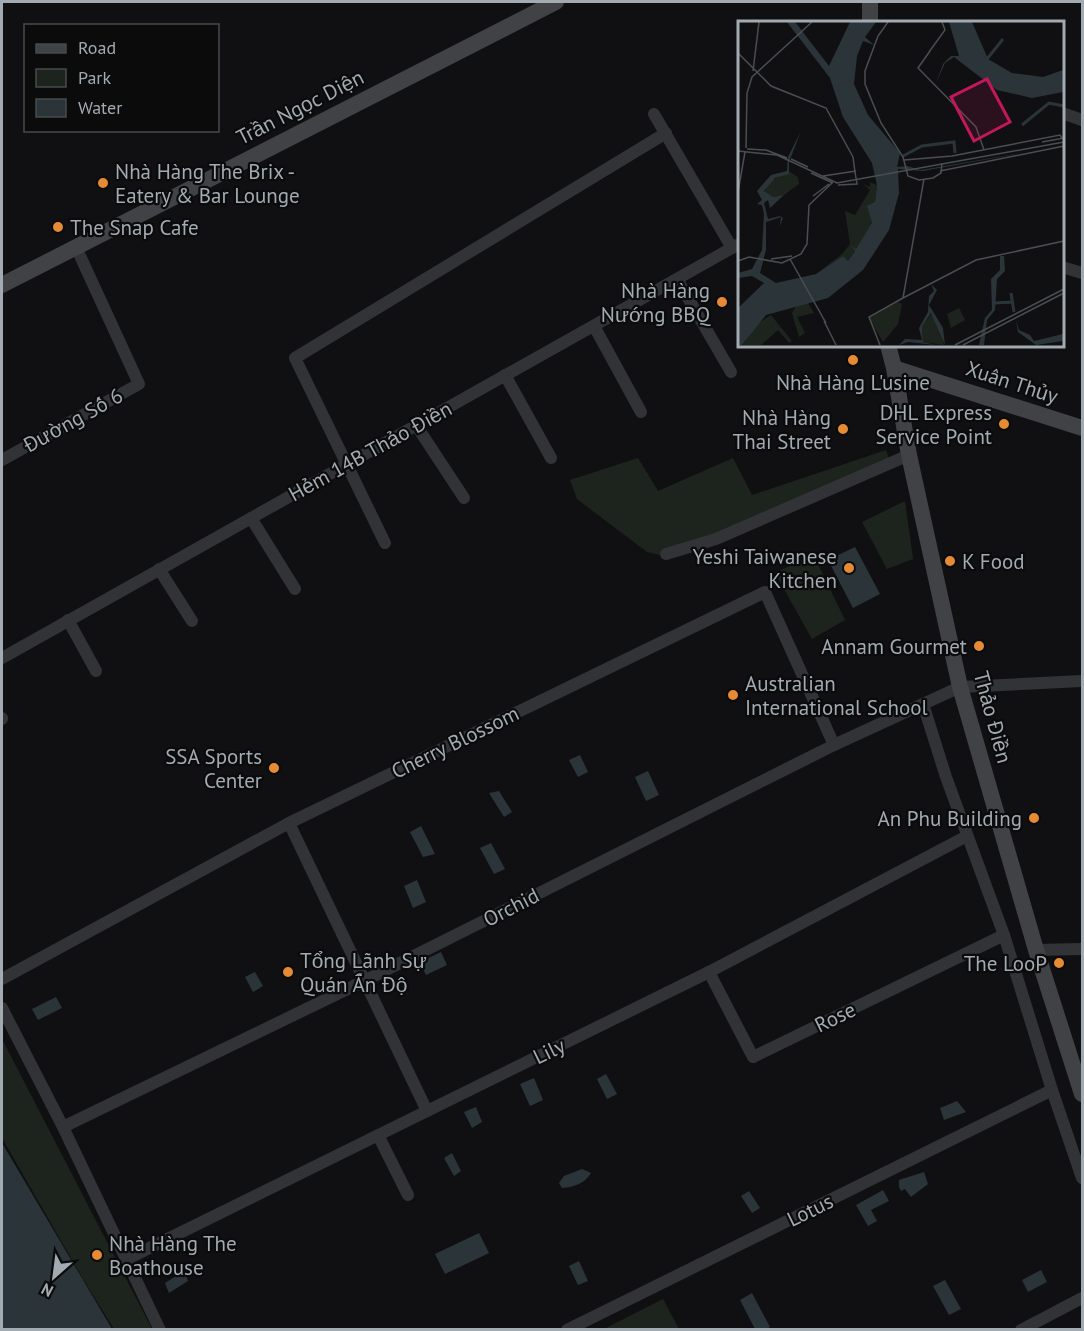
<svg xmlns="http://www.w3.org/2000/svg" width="1084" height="1331" font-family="'PT Sans',sans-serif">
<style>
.green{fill:#1d241d}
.water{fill:#2b3539}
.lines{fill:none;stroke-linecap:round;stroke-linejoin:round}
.street{stroke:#313336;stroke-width:12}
.secondary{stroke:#404246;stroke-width:16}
.poi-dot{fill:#e68b34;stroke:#0b0b0c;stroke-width:2}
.labels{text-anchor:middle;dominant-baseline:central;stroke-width:4.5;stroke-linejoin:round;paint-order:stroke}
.street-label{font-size:21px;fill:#a2aab2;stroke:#0b0b0c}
.poi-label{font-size:21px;fill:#a2aab2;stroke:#0b0b0c;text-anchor:end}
.inset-river{fill:none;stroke:#2b3539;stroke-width:3}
.inset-road{fill:none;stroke:#4a4e52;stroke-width:1.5}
.view{fill:#c2185b;fill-opacity:0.15;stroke:#c2185b;stroke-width:3}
.inset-edge{fill:none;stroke:#a2aab2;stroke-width:3}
</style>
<rect width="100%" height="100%" fill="#101012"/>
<!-- green -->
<g class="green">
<polygon points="886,450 890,462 668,557 647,552 577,499 570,480 638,458 658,491 733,458 752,495"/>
<polygon points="905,501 913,559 887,569 862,522"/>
<polygon points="813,554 845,620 812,639 775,573"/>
<polygon points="2,1039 152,1329 114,1329 83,1279 2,1138"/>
<polygon points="663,1299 679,1329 604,1329"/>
</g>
<!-- water -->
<g class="water">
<polygon points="855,547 880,594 853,608 828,560"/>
<polygon points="580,755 588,772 578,777 569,760"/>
<polygon points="648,771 659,795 646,801 635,777"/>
<polygon points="499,791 512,812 504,817 489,793"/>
<polygon points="421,826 435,854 423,857 410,832"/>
<polygon points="491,843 505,869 494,874 480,848"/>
<polygon points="417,880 426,902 413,908 404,886"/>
<polygon points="441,952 447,965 426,975 420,962"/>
<polygon points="255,972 263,986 253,992 245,977"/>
<polygon points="56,997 62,1008 38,1020 32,1009"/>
<polygon points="606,1074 617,1094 607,1099 597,1079"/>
<polygon points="534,1078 543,1100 530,1106 520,1084"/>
<polygon points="957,1101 966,1112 944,1120 940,1108"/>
<polygon points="476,1107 482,1122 472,1128 464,1112"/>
<polygon points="2,1143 112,1329 2,1329"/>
<polygon points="452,1153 461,1171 454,1176 444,1158"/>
<path d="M582 1169 591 1173C585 1183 574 1187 562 1188L559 1183 564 1176Z"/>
<polygon points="924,1172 928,1184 911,1197 905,1189 901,1191 899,1187 899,1180"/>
<polygon points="883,1190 889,1201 871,1210 877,1221 868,1226 856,1205"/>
<polygon points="749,1191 760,1208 752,1213 741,1196"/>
<polygon points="479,1233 489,1253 445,1274 435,1254"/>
<polygon points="579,1261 588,1281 578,1285 569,1266"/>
<polygon points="1041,1270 1047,1282 1028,1292 1022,1280"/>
<polygon points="184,1271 188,1281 169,1293 165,1283"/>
<polygon points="945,1280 961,1309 949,1315 933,1286"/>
<polygon points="752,1293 770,1327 767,1329 755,1329 740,1300"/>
</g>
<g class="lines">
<!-- street -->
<g class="street">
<polyline points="1062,113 1082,120"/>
<polyline points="654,114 732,248"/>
<polyline points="1062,267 1082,273"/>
<polyline points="677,279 731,372"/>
<polyline points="594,326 641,412"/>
<polyline points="505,375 551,458"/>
<polyline points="416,425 464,498"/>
<polyline points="2,460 139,384 76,247"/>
<polyline points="251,518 295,589"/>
<polyline points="385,543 295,358 666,133"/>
<polyline points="666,554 716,539 909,455"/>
<polyline points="159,569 192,621"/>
<polyline points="68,620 96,671"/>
<polyline points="2,658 739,244"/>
<polyline points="923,704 946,777 1004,935 1052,1090 1082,1178"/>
<polyline points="2,718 2,719"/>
<polyline points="289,823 427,1111"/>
<polyline points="1036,950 1082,949"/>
<polyline points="709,972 753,1057 1004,935"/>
<polyline points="2,979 289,823 765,592 834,745"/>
<polyline points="2,1008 63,1127 160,1330"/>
<polyline points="63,1127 364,981 834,745 960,687 1082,681"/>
<polyline points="378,1135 408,1195"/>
<polyline points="127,1259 709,972 967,836"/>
<polyline points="567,1330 1052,1090"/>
<polyline points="1021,1330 1082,1298"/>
</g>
<!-- secondary -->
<g class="secondary">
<polyline points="870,22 870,2"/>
<polyline points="2,285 556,2"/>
<polyline points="888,345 894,368 909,455 960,687 1036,950 1082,1094"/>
<polyline points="894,368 1082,428"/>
</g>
</g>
<!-- markers -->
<g class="poi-dot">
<circle cx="103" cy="183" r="6"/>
<circle cx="58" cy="227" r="6"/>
<circle cx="722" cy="302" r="6"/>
<circle cx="853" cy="360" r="6"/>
<circle cx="1004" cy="424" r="6"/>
<circle cx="843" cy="429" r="6"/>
<circle cx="950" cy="561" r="6"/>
<circle cx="849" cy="568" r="6"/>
<circle cx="979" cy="646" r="6"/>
<circle cx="733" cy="695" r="6"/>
<circle cx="274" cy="768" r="6"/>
<circle cx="1034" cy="818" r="6"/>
<circle cx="1059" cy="963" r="6"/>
<circle cx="288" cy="972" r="6"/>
<circle cx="97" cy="1255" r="6"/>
</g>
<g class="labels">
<!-- street labels -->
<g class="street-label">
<text transform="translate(300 107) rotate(-27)">Trần Ngọc Diện</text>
<text transform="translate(1012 382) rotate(18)">Xuân Thủy</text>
<text transform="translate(73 420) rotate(-29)">Đường Số 6</text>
<text transform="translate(370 451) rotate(-29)">Hẻm 14B Thảo Điền</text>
<text transform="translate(993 717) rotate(75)">Thảo Điền</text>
<text transform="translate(455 742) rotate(-26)">Cherry Blossom</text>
<text transform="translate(511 907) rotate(-27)">Orchid</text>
<text transform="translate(835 1017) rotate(-26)">Rose</text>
<text transform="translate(549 1051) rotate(-26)">Lily</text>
<text transform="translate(810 1210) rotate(-26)">Lotus</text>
</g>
<!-- poi labels -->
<g class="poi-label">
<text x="115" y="171" text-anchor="start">Nhà Hàng The Brix -<tspan x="115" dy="24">Eatery &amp; Bar Lounge</tspan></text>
<text x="70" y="227" text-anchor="start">The Snap Cafe</text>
<text x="710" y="290">Nhà Hàng<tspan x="710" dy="24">Nướng BBQ</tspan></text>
<text x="853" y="382" text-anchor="middle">Nhà Hàng L'usine</text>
<text x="992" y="412">DHL Express<tspan x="992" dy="24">Service Point</tspan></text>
<text x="831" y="417">Nhà Hàng<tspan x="831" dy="24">Thai Street</tspan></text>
<text x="837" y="556">Yeshi Taiwanese<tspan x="837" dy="24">Kitchen</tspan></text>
<text x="962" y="561" text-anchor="start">K Food</text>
<text x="967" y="646">Annam Gourmet</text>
<text x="745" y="683" text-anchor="start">Australian<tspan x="745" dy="24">International School</tspan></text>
<text x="262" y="756">SSA Sports<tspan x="262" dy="24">Center</tspan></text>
<text x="1022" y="818">An Phu Building</text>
<text x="300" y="960" text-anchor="start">Tổng Lãnh Sự<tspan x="300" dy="24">Quán Ấn Độ</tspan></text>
<text x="1047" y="963">The LooP</text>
<text x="109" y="1243" text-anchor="start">Nhà Hàng The<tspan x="109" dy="24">Boathouse</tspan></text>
</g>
</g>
<!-- overview -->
<g transform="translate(738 21)">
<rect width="326" height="326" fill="#101012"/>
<path d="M52 151 60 156 61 163 46 174 35 176 26 172 32 160ZM132 161 139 164 137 181 131 187 134 204 110 240 105 235 78 253 104 233 112 223 107 190 117 194 132 169 125 163 132 166ZM160 281 164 283 160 303 145 321 131 297ZM70 282 76 292 59 296 67 312 61 316 54 292 58 285ZM221 287 227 299 213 307 209 293ZM194 292 204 315 206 324 185 321 184 306ZM33 294 54 320 51 322 40 309 23 324H5L19 303Z" fill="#1d241d"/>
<path d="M49 1H57L91 45 112 1H138L127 16 136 24 125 20 119 35 116 63 130 94 162 132 159 146 169 145 183 149 295 130 185 150 160 148 161 172 151 209 125 249 90 277 28 294 4 324H0V287L26 262 14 255 0 257V252L14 248 24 229 26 193 24 184 19 183 24 179 19 170 33 154 49 150 50 136 63 110 51 141V153L37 157 26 170 35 176 46 174 32 187 30 179 26 182 30 198 42 195 45 197 42 205 43 196 28 201V229L22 252 38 262 78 253 105 235 110 240 117 230 113 225 118 228 134 202 129 185 137 181 139 164 134 142 105 96 92 57ZM211 1H234L250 38 274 52 305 56 325 49V71L294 77 259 69 216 36 207 42 198 62 205 43 213 35H221ZM262 235H266L267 250 259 258 257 289 249 299 246 324H241L247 297 254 289 253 258 262 249ZM193 263 199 269 191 284 205 307 207 324 193 292 184 306 185 321 198 324 170 321 161 324 167 318 184 319 181 307 190 291 191 275 196 270ZM278 300 281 309 292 314 296 320 325 313V320L298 324 280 311Z" fill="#2b3539"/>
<path class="inset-river" d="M51 1 97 58 109 92 138 139 143 162 155 166M55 1 89 46 108 56 122 92 147 126 151 125 152 150M249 38 265 18M284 104 311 82 326 85M165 135 184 125 216 121 217 132M68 262 89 256 116 240 137 205 143 170 158 166M273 272 276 291M256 282 275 281M0 295 34 271 64 263M0 317 15 298 37 283 76 273 113 254 139 223 159 166"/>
<path class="inset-road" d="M150 1 140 15 127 50V63L143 102 165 136 170 155 181 159 195 157 203 152 204 142M192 30 180 47 238 106 246 129M191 31 207 9 204 1M0 32 33 65 88 87 115 136 117 151M15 50 21 1M304 121 326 117M8 127 9 72 14 56 74 1M9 128 28 129 49 137M0 130 39 134 99 162 326 121M53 138 70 146M166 139 214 135 322 114 324 117M202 150 326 125M73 152 95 162M85 155 118 150M100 164 119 163 117 151M0 171 7 131M75 175 91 163M33 238 54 235M52 238 88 302M0 240 11 236 44 242 63 233 69 223 71 184 94 162M165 277 238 239 326 220M165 277 186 158M86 300 98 324M142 324 131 296 165 277M217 324 326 268M225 324 326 272"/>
<path class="view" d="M249 58 272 101 236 120 213 76Z"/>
<rect width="326" height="326" class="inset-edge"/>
</g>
<!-- border -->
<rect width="1084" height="1331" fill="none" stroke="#a2aab2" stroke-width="6"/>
<!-- legend -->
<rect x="24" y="24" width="195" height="108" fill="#0b0b0c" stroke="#474b4e" stroke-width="1.5"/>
<rect x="36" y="44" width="30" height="9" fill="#404246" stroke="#474b4e" stroke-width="1.5"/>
<text x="78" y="54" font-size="18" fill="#a2aab2">Road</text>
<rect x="36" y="69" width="30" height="18" fill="#1d241d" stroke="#474b4e" stroke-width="1.5"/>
<text x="78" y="84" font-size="18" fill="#a2aab2">Park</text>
<rect x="36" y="99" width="30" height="18" fill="#2b3539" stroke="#474b4e" stroke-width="1.5"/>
<text x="78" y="114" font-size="18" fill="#a2aab2">Water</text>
<!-- north arrow -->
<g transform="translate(54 1277) rotate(208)" stroke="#0b0b0c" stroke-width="4.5" paint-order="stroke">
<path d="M0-4.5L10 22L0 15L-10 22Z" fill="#a2aab2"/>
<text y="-9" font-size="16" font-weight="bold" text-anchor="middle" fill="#a2aab2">N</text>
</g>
</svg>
